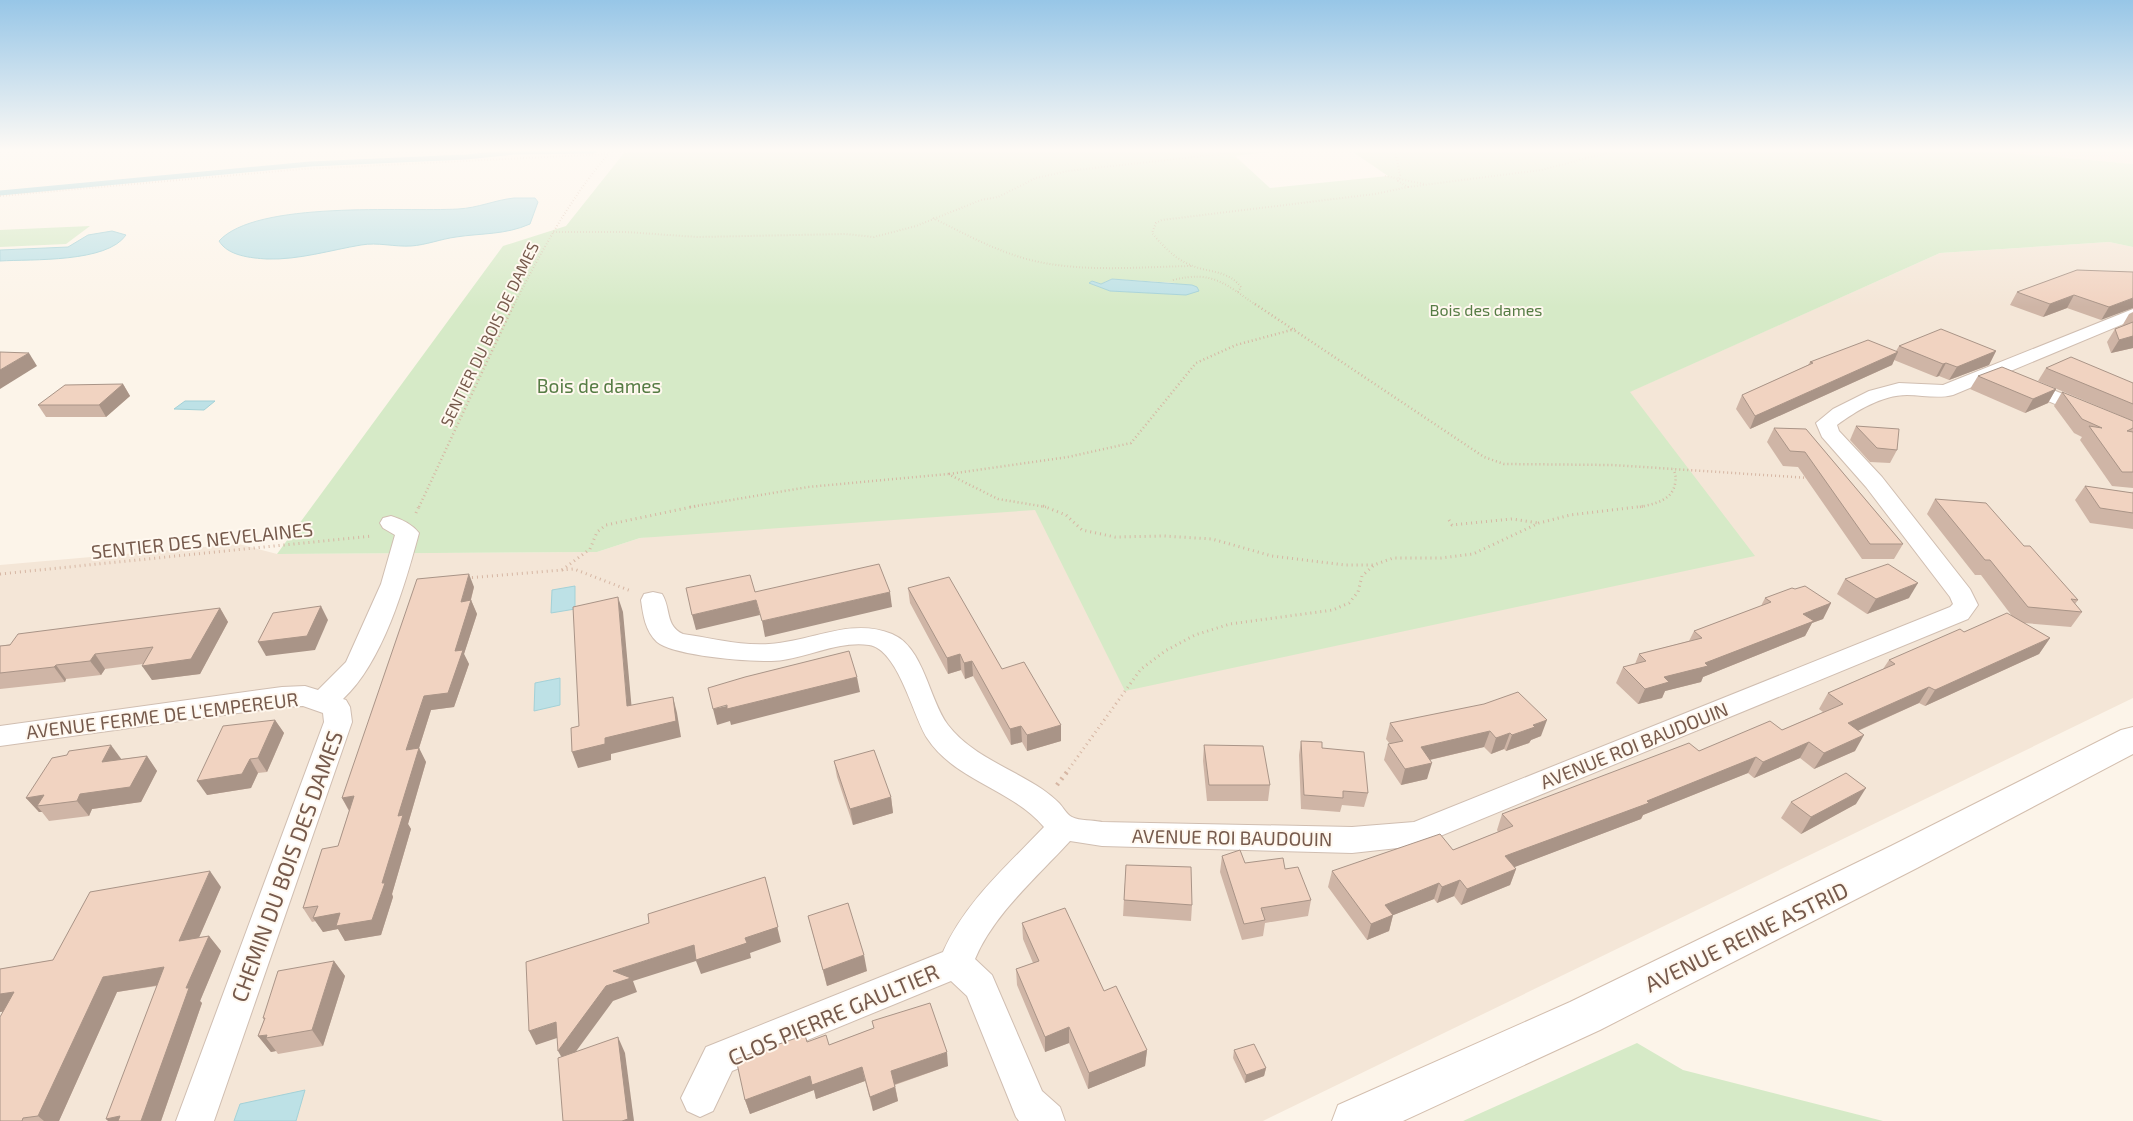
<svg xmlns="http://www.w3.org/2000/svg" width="2133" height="1121" font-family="'Exo 2',sans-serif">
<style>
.residential{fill:#f4e6d7}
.green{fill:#d6eac7;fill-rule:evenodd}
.water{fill:#bde1e6;stroke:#a3d1d7}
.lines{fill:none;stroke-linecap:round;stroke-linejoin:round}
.stream{stroke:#a3d1d7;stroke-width:5}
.street-casing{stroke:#d0beb1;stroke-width:2}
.secondary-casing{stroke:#d3beae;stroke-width:2}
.path-far3{stroke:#d6b6a3;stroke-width:2;stroke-dasharray:0.5 2.5;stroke-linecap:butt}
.path-far2{stroke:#d6b6a3;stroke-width:2.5;stroke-dasharray:1 3;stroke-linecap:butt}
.path-far1{stroke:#d6b6a3;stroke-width:3;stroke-dasharray:1 4;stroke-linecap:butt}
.path{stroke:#d6b6a3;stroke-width:4.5;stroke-dasharray:2 5;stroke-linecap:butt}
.street{fill:#fff;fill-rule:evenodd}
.secondary{fill:#fff;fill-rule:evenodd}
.wall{fill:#cfb5a6}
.shaded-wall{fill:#a99487}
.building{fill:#f1d3c1;stroke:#a99487}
.labels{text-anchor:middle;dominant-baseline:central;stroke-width:4;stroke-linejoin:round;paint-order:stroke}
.far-park-label{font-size:16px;fill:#567c44;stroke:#fff8ef}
.far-street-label{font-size:16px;fill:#765a4c;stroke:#fff8ef}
.park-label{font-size:19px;fill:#567c44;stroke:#fff8ef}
.street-label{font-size:19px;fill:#765a4c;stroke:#fff8ef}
.near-street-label{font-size:22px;fill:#765a4c;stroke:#fff8ef}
</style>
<rect width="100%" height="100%" fill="#fcf4e9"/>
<!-- residential -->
<g class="residential">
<polygon points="1980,150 2133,150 2133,164"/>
<polygon points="2109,242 2133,247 2133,698 1263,1121 0,1121 0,565 239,544 277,554 597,552 640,538 1629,392 1940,253"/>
</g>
<!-- green -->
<g class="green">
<path d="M642 150H1287L1235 156 1270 188 1388 176 1350 150H1795L1803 153 1834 150H1980L2133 164V247L2109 242 1940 253 1630 392 1755 556 1125 691 1035 510 640 538 597 552 277 554 503 246 566 226 624 153ZM1112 279 1175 283 1186 295 1110 291 1090 283 1092 281 1101 284Z"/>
<polygon points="90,226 66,244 0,247 0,230"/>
<polygon points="1637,1043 1683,1070 1883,1121 1463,1121"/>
</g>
<!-- water -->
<g class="water">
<path d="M514 198H535L538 202 530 224C505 235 482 233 456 237 441 239 426 245 411 246 394 247 378 242 361 245 331 250 299 260 267 259 251 258 228 256 219 241 256 200 404 212 458 209 478 208 495 200 514 198Z"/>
<path d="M112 231 126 235C107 263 32 259 0 261V250L68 247 88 235Z"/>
<polygon points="1112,279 1192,285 1197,287 1199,291 1186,295 1110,291 1089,283 1092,281 1101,284"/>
<polygon points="185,401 215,401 204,410 174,409"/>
<polygon points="575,586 575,609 551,613 552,590"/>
<polygon points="560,678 560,705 534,711 535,683"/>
<polygon points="305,1090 296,1121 234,1121 240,1104"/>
</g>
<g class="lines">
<!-- stream -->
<polyline class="stream" points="0,193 310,164 466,157 514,152 594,151"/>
<defs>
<g id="street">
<path d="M2133 309V320L1953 395C1938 399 1922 395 1907 395 1882 395 1856 411 1837 425L1839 431 1882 477 1970 589 1978 605 1968 619 1416 846 1352 853 1102 846 1070 841C1038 876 993 915 975 959L992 975 1042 1091 1060 1107 1065 1121H1019L1016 1117 967 996 951 981 732 1071 713 1111 700 1117 687 1111 681 1098 706 1047 943 952C965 902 1007 866 1044 827 1012 789 955 781 927 738 913 716 898 649 869 645 839 641 811 656 783 660 761 664 673 656 657 642 645 631 643 614 641 600L644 594 653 592 662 594C671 608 665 626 683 634 711 638 741 646 769 644 811 642 850 617 892 634 924 647 929 700 948 725 972 756 1011 768 1042 789 1048 793 1054 798 1059 803 1063 807 1067 815 1072 817 1079 821 1094 820 1102 822L1352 827 1414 822 1950 607 1953 604 1950 597 1866 487 1822 437 1816 423 1833 409 1869 391 1899 383 1943 385Z"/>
<polygon points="2022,377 2133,423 2133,437 2015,387 2012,383 2015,379"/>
<path d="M391 516C401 519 412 524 419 533 405 585 383 662 343 699L346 700 350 707 352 722 214 1121H176L324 722 323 713 303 706 282 707 0 746V726L282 687 305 686 318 690 346 662 381 584 395 535 383 528 380 523 383 518Z"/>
</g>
<polygon id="secondary" points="2133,727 2133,754 1917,868 1600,1030 1403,1121 1332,1121 1338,1105 1570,1002 1891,846 2121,730"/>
</defs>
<!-- street casing -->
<use href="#street" class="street-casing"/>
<!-- secondary casing -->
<use href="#secondary" class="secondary-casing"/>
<!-- path-far3 -->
<g class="path-far3">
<polyline points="1385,176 1424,184"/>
<polyline points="1408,187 1541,170 1618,150"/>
<polyline points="0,196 302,169 608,154"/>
<path d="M933 218C967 235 1001 254 1039 262 1088 272 1141 267 1191 266"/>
<polyline points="553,232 626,232 697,237 845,234 874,237 916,226 981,200 998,197 1036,178 1068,171 1256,150"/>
<path d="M1173 280C1213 270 1225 284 1256 305"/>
<path d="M1238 292 1241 287C1227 269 1206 273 1188 264 1173 257 1162 245 1152 233L1156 223 1162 220 1375 194 1408 187 1398 181 1400 175 1395 150"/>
<path d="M514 305C542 250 571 196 612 150"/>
</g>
<!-- path-far2 -->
<g class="path-far2">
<polyline points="1255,304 1484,457 1504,464 1613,465 1809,478"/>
<polyline points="949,474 1068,457 1131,443 1196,363 1236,345 1295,329"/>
<polyline points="419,507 514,304"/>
<polyline points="690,507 808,487 948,474 998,499 1046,507"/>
<path d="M1640 507C1653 504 1672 501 1675 484 1676 478 1676 474 1673 469"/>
</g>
<!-- path-far1 -->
<g class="path-far1">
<polyline points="1043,506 1066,515 1082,530 1115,537 1164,536 1212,539 1272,556 1345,565 1374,565"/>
<polyline points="416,513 419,506"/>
<polyline points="1449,520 1452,525 1512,519 1539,523"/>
<polyline points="562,570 590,549 597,532 606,525 696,506"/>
<polyline points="0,574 372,536"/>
<polyline points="467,578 574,569 631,591"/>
<polyline points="1066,773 1141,669 1165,651 1195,635 1230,624 1333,610 1349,603 1358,592 1362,576 1374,565 1393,558 1441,558 1473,554 1539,523 1570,515 1645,506"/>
</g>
<!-- path -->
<polyline class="path" points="1057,785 1067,772"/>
<!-- street -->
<use href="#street" class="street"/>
<!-- secondary -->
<use href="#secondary" class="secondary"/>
</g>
<!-- wall -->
<g class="wall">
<polygon points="2133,272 2101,320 2067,308 2043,317 2010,305 2017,292"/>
<polygon points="2133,312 2133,348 2111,353 2107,342 2115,329 2122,326 2129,314"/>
<polygon points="1899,346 1996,351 1989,365 1949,380 1939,376 1936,377 1894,360 1892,365 1750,429 1736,409 1742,395 1808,365 1810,362 1896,351"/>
<polygon points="2046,368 2133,383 2133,421 2038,381"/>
<polygon points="1978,376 2056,389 2048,403 2025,413 1970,389"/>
<polygon points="123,384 130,396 106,417 46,417 38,405"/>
<polygon points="2062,392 2133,421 2133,488 2112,486 2080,440 2082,437 2074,433 2054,406"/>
<polygon points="1856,426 1897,450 1890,463 1870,462 1850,440"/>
<polygon points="1774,428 1806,429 1903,544 1894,559 1862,559 1798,467 1783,466 1767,442"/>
<polygon points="2085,486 2132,493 2133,491 2133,529 2090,523 2075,500"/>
<polygon points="1935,499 2024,546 2078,600 2075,604 2082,612 2071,627 2024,623 2050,638 2039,654 1925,706 1919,703 1858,731 1855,751 1814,769 1800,758 1754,778 1748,773 1643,815 1641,819 1514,867 1516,869 1510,885 1461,905 1454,896 1437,903 1434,899 1393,915 1389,931 1367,940 1328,887 1332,871 1453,850 1498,832 1497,830 1502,814 1699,751 1782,730 1823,712 1819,709 1828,693 1883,669 1889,660 1964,632 2012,616 1981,575 1975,575 1927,514"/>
<polygon points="1845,579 1909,598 1867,614 1837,594"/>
<polygon points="474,587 471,600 477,614 464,654 469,664 454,707 431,710 419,748 426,762 408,824 411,829 392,894 393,897 381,935 345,941 338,929 323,932 316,921 312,922 303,908 338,846 349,811 342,798"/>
<polygon points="908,588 1002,669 1061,725 1061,741 1027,751 1022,742 1011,745 973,676 965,679 961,670 948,674 910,603"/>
<polygon points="1795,589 1831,603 1823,619 1812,623 1805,636 1703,677 1701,682 1665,691 1662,698 1638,704 1616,683 1623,667 1635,664 1639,654 1689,641 1694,631 1761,606 1765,598"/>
<polygon points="220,608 228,622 200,674 152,680 143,664 105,669 101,675 66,679 65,682 0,689 0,646"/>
<polygon points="275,720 284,733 267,772 258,773 251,788 207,795"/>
<polygon points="1390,723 1541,736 1531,740 1529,743 1506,751 1504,749 1491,754 1484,747 1430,760 1427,779 1401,785 1384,760 1388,744 1390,744 1386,739"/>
<polygon points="1301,741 1322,748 1368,793 1364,807 1342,805 1340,812 1301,809 1299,755"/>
<polygon points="1204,745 1270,785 1268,801 1207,801 1203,761"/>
<polygon points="67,755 121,759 147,756 157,771 141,802 92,809 89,816 49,821 42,812 39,812 26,798"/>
<polygon points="834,761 891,797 893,813 853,825 837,777"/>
<polygon points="1791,802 1856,804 1801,834 1781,818"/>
<polygon points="1222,856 1245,863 1285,869 1311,900 1308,916 1265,923 1263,936 1242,940 1220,872"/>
<polygon points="1126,865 1192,905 1191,921 1123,916"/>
<polygon points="221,887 199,937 209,936 221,951 200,1001 202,1003 161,1121 108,1121 157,986 117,992 59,1121 0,1121 3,1012 0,1012 0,969 53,960"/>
<polygon points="808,916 867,971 827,986"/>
<polygon points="1022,923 1104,991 1147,1050 1145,1066 1088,1089 1069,1043 1045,1052 1017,985 1016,969 1033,963 1023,939"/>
<polygon points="334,961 345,976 323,1046 278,1054 276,1051 271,1052 258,1036 264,1020 263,1018"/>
<polygon points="872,1021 948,1066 895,1085 898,1101 873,1111 865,1081 816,1099 814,1090 750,1114 745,1100 807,1042 829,1045 874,1028"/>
<polygon points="1234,1050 1266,1068 1264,1076 1245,1083 1233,1058"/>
</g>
<!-- shaded-wall -->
<g class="shaded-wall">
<polygon points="2074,295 2067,308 2043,317 2050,304"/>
<polygon points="2133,298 2133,308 2101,320 2109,307"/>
<polygon points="2133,336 2133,348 2111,353 2119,340"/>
<polygon points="1996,351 1989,365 1949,380 1957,367"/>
<polygon points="1898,352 1892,365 1750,429 1755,416"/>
<polygon points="29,353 37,366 0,389 0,370"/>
<polygon points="1946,363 1939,376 1936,377 1943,364"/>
<polygon points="123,384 130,396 106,417 99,405"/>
<polygon points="2056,389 2048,403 2025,413 2033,399"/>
<polygon points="469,574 474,587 468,610 471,600 477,614 464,654 469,664 454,707 431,710 419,748 426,762 408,824 411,829 392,894 393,897 381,935 345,941 338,929 323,932 313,918 382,883 398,816 406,750 424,696 461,602"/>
<polygon points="1918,583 1909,598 1867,614 1876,599"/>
<polygon points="890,592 892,607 765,637 762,621"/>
<polygon points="618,597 623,612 633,722 627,706"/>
<polygon points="756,600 760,615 696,630 692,615"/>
<polygon points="1831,603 1823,619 1812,623 1805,636 1703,677 1701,682 1665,691 1662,698 1638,704 1645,689 1664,677 1803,614"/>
<polygon points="321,606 328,620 315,650 266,656 258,642"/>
<polygon points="220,608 228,622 200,674 152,680 142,666"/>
<polygon points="2050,638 2039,654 1925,706 1935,690"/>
<polygon points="95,654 105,669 101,675 90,661"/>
<polygon points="960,654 961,670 948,674 947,658"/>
<polygon points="972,661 973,676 965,679 964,663"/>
<polygon points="56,665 66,679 65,682 54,667"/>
<polygon points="857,677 860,692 731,725 730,721 717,725 713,709"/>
<polygon points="1929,687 1919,703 1839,739 1848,723"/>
<polygon points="673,697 677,713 681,737 611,754 611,760 578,768 572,752 605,738"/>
<polygon points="275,720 284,733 267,772 258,758"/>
<polygon points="1547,720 1541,736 1531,740 1529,743 1506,751 1512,735 1533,725"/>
<polygon points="1061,725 1061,741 1027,751 1027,735"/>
<polygon points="1021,726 1022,742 1011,745 1010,729"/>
<polygon points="1490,731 1484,747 1416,763 1421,747"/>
<polygon points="1510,733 1504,749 1491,754 1496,738"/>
<polygon points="1864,735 1855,751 1814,769 1824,753"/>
<polygon points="1809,742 1800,758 1754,778 1763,762"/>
<polygon points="111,745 122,760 102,762"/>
<polygon points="147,756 157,771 141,802 92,809 89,816 77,801 80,794"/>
<polygon points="1756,757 1748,773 1643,815 1641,819 1499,873 1505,856"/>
<polygon points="250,759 258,773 251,788 207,795 197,781"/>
<polygon points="1432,763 1427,779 1401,785 1405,769"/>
<polygon points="1866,788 1856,804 1801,834 1811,817"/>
<polygon points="44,795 37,806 42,812 39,812 26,798"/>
<polygon points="354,796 350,812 342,798"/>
<polygon points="891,797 893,813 853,825 850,809"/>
<polygon points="1516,869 1510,885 1461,905 1467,889"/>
<polygon points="210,871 221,887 191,956 179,941"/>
<polygon points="765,877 781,942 750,953 751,958 701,974 696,961 633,981 637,992 613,1001 566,1065 558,1051 613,971 694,945 745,938"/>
<polygon points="1460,880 1454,896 1437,903 1442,887"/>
<polygon points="1439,883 1434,899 1386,918 1393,915 1389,931 1367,940 1371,924 1385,905"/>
<polygon points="209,936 221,951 200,1001 202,1003 161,1121 141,1121 186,988"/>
<polygon points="864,955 867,971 827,986 823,970"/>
<polygon points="334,961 345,976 323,1046 312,1030"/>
<polygon points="164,967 177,982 117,992 59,1121 44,1121 38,1116 103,977"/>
<polygon points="14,992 29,1007 0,1012 0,994"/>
<polygon points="556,1022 563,1036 536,1045 529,1031"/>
<polygon points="1069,1027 1069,1043 1045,1052 1045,1037"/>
<polygon points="267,1035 266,1038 276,1051 271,1052 258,1036"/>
<polygon points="618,1037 625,1053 634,1121 622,1121"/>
<polygon points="1147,1050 1145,1066 1088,1089 1089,1073"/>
<polygon points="947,1052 948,1066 893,1085 891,1071"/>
<polygon points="862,1067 865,1081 816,1099 814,1090 750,1114 745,1100 810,1076"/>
<polygon points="1266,1068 1264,1076 1245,1083 1246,1075"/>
<polygon points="895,1087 898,1101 873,1111 870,1097"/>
<polygon points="120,1116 125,1121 108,1121 106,1119"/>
</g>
<!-- building -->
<g class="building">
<polygon points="2077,270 2133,272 2133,298 2109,307 2074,295 2050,304 2017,292"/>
<polygon points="2133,322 2133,336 2119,340 2115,329"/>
<polygon points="1941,329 1996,351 1957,367 1946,363 1943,364 1899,346"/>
<polygon points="1868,340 1898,352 1755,416 1742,395 1813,363 1810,362"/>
<polygon points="0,352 29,353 0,370"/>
<polygon points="2071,357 2133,383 2133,404 2046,368"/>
<polygon points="2002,367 2056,389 2033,399 1978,376"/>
<polygon points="123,384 99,405 38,405 65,385"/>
<polygon points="2062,392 2133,421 2133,428 2127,431 2133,432 2133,472 2122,472 2089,426 2102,428 2082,419"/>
<polygon points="1856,426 1899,429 1897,450 1877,448"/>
<polygon points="1774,428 1806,429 1903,544 1870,544 1805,452 1790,451"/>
<polygon points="2085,486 2133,493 2133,513 2100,508"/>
<polygon points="1935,499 1986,503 2024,546 2030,546 2078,600 2071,599 2082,612 2028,607 1990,560 1985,560"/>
<polygon points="879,564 890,592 762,621 756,600 692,615 686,588 750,575 755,592"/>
<polygon points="1888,564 1918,583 1876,599 1845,579"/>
<polygon points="469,574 461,602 471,600 455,651 463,650 448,693 424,696 406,750 419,748 398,816 403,815 382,883 385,883 372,920 336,926 340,913 313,918 318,906 303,908 322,849 338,846 354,796 342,798 417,579"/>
<polygon points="949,577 1002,669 1024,662 1061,725 1027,735 1021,726 1010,729 972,661 964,663 960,654 947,658 908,588"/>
<polygon points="1805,586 1831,603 1803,614 1814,621 1705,663 1708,666 1664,677 1669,682 1645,689 1623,667 1646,661 1639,654 1702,638 1694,631 1771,602 1765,598 1792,588 1795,589"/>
<polygon points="618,597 627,706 673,697 676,721 605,738 605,744 572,752 571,728 579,726 573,607"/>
<polygon points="321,606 307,636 258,642 273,613"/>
<polygon points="220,608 191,659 142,666 153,647 95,654 90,661 56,665 54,667 0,673 0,646 10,645 18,634"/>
<polygon points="2007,613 2050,638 1935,690 1929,687 1848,723 1864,735 1824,753 1809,742 1763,762 1756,757 1647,801 1649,803 1505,856 1516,869 1467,889 1460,880 1442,887 1439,883 1385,905 1393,915 1371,924 1332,871 1440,834 1453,850 1513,826 1502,814 1689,743 1699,751 1770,721 1782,730 1843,704 1828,693 1895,664 1889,660 1960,629 1964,632"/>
<polygon points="849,651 857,677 727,709 727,705 713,709 708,688 745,677"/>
<polygon points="1518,692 1547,720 1533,725 1535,727 1512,735 1510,733 1496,738 1490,731 1421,747 1432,763 1405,769 1388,744 1403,741 1390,723 1484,704"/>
<polygon points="275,720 258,758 250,759 242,774 197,781 223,726"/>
<polygon points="1301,741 1322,742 1322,748 1364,752 1368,793 1343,791 1343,798 1304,795"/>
<polygon points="111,745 102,762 147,756 130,787 80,794 77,801 37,806 44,795 26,798 52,758 67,755 69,751"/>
<polygon points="1204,745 1263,746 1270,785 1209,785"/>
<polygon points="874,750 891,797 850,809 834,761"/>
<polygon points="1846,773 1866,788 1811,817 1791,802"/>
<polygon points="1240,850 1245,863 1283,858 1285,869 1298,867 1311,900 1261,908 1265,920 1244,924 1222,856"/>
<polygon points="1126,865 1191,867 1192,905 1124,900"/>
<polygon points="210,871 179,941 209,936 186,988 189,988 141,1121 118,1121 120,1116 106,1119 164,967 103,977 38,1116 23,1118 22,1121 0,1121 0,1017 14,992 0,994 0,969 53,960 90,892"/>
<polygon points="765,877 778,927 745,938 747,943 696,960 694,945 613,971 631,978 606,986 558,1051 556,1022 529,1031 526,962 649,923 648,914"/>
<polygon points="848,903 864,955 823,970 808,916"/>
<polygon points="1065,908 1104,991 1116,986 1147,1050 1089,1073 1069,1027 1045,1037 1016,969 1039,961 1022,923"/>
<polygon points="334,961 312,1030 266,1038 267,1035 258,1036 265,1018 263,1018 278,971"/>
<polygon points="930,1003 947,1052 891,1071 895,1087 870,1097 862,1067 812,1085 810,1076 745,1100 736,1059 805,1035 807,1042 826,1035 829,1045 874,1028 872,1021"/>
<polygon points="618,1037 628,1119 622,1121 563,1121 558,1058"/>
<polygon points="1254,1044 1266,1068 1246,1075 1234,1050"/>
</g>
<!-- sky -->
<linearGradient id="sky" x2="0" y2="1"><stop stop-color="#97c6e7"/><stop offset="0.49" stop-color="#fefaf5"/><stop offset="1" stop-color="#fefaf5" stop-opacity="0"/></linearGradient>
<rect width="2133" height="307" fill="url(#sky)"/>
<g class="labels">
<!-- far-park labels -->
<g class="far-park-label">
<text x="1486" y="309">Bois des dames</text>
</g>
<!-- far-street labels -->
<g class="far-street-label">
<text transform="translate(489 334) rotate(-64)">SENTIER DU BOIS DE DAMES</text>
</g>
<!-- park labels -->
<g class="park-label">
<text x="599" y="385">Bois de dames</text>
</g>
<!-- street labels -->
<g class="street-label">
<text transform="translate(202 540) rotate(-6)">SENTIER DES NEVELAINES</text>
<text transform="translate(162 715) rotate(-7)">AVENUE FERME DE L'EMPEREUR</text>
<text transform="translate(1634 745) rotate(-22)">AVENUE ROI BAUDOUIN</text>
<text transform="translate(1232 837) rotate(1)">AVENUE ROI BAUDOUIN</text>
</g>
<!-- near-street labels -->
<g class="near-street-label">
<text transform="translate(286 866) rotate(-70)">CHEMIN DU BOIS DES DAMES</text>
<text transform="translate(1746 936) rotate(-26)">AVENUE REINE ASTRID</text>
<text transform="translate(833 1014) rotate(-23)">CLOS PIERRE GAULTIER</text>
</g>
</g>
</svg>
